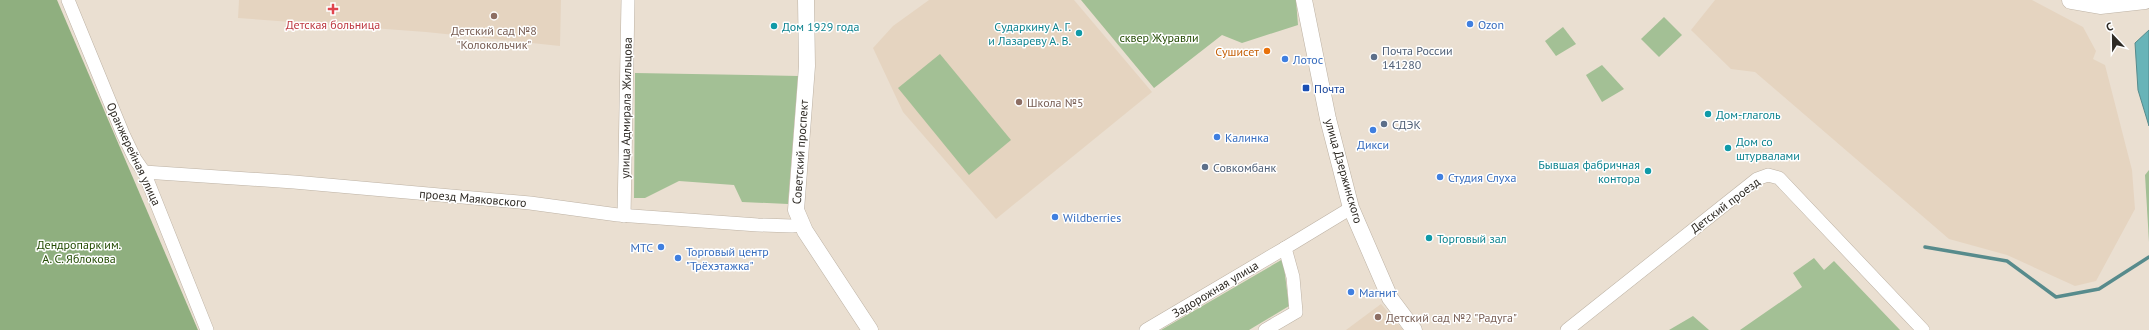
<svg xmlns="http://www.w3.org/2000/svg" width="2149" height="330" font-family="'PT Sans',sans-serif">
<style>
.built{fill:#e5d4c0}
.green{fill:#a3c095}
.forest{fill:#8faf7f}
.water{fill:#68b4b8;stroke:#578b8c}
.lines{fill:none;stroke-linecap:round;stroke-linejoin:round}
.stream{stroke:#578b8c;stroke-width:3.5}
.minor-casing{stroke:#bdb2a4;stroke-width:14}
.tertiary-casing{stroke:#bdb2a4;stroke-width:17}
.secondary-casing{stroke:#bdb2a4;stroke-width:19}
.minor{stroke:#fff;stroke-width:13}
.tertiary{stroke:#fff;stroke-width:16}
.secondary{stroke:#fff;stroke-width:18}
.health-dot{fill:#e0444e;stroke:#fff;stroke-width:1.5}
.education-dot{fill:#8d6e63;stroke:#fff;stroke-width:1.5}
.shop-dot{fill:#3f7fe0;stroke:#fff;stroke-width:1.5}
.culture-dot{fill:#0f9aa8;stroke:#fff;stroke-width:1.5}
.food-dot{fill:#e8710a;stroke:#fff;stroke-width:1.5}
.service-dot{fill:#5c6f8a;stroke:#fff;stroke-width:1.5}
.transit-dot{fill:#1a4fb4;stroke:#fff;stroke-width:1.5}
.labels{text-anchor:middle;dominant-baseline:central;stroke-width:3;stroke-linejoin:round;paint-order:stroke}
.health-label{font-size:12px;fill:#be3a42;stroke:#fff}
.shop-label{font-size:12px;fill:#366cbe;stroke:#fff;text-anchor:start}
.culture-label{font-size:12px;fill:#0d838f;stroke:#fff;text-anchor:start}
.education-label{font-size:12px;fill:#785e54;stroke:#fff;text-anchor:start}
.park-label{font-size:12px;fill:#234b03;stroke:#fff}
.service-label{font-size:12px;fill:#4e5e75;stroke:#fff;text-anchor:start}
.food-label{font-size:12px;fill:#c56008;stroke:#fff;text-anchor:end}
.transit-label{font-size:12px;fill:#164399;stroke:#fff;text-anchor:start}
.street-label{font-size:12px;fill:#2e2a24;stroke:#fff}
</style>
<rect width="100%" height="100%" fill="#eadfd1"/>
<!-- built -->
<g class="built">
<polygon points="239,0 561,0 560,46 426,32 238,18"/>
<polygon points="929,0 1074,0 1152,92 996,219 903,112 873,48 893,26"/>
<polygon points="1715,0 2032,0 2083,27 2096,51 2093,59 2105,65 2132,170 2135,209 2096,281 2075,286 2007,255 1949,239 1755,72 1731,69 1691,30"/>
<polygon points="1381,304 1403,330 1346,330"/>
</g>
<!-- green -->
<g class="green">
<polygon points="1081,0 1296,0 1298,25 1242,43 1222,35 1154,88"/>
<polygon points="1664,17 1682,35 1659,57 1641,39"/>
<polygon points="1563,27 1576,44 1556,56 1545,41"/>
<polygon points="940,54 1011,140 969,175 898,88"/>
<polygon points="1602,65 1624,89 1602,102 1586,75"/>
<polygon points="635,73 798,76 788,204 742,202 734,185 679,181 645,198 634,198"/>
<polygon points="2149,170 2149,242 2145,175"/>
<polygon points="1814,258 1824,270 1834,261 1900,330 1740,330 1802,287 1793,273"/>
<polygon points="1283,259 1289,306 1249,330 1161,330"/>
<polygon points="1693,316 1709,330 1669,330"/>
</g>
<!-- forest -->
<polygon class="forest" points="0,0 57,0 198,330 0,330"/>
<!-- water -->
<polygon class="water" points="2149,30 2149,126 2138,90 2135,43"/>
<g class="lines">
<!-- stream -->
<polyline class="stream" points="1925,247 2007,261 2056,297 2099,289 2149,257"/>
<defs>
<g id="minor">
<polyline points="68,0 123,134 135,159 144,172 207,330"/>
<polyline points="144,172 294,182 530,203 618,215 758,225 792,226 801,225"/>
<polyline points="624,216 628,0"/>
<polyline points="1146,330 1285,248"/>
<polyline points="1265,330 1296,312 1293,277 1285,248 1351,208"/>
<polyline points="1567,330 1757,179 1768,175 1779,178 1923,330"/>
</g>
<g id="tertiary">
<polyline points="806,0 807,66 796,210 805,231 870,330"/>
<polyline points="1304,0 1328,119 1351,208 1390,298 1414,330"/>
</g>
<polyline id="secondary" points="2071,0 2100,5 2145,0"/>
</defs>
<!-- minor casing -->
<use href="#minor" class="minor-casing"/>
<!-- tertiary casing -->
<use href="#tertiary" class="tertiary-casing"/>
<!-- secondary casing -->
<use href="#secondary" class="secondary-casing"/>
<!-- minor -->
<use href="#minor" class="minor"/>
<!-- tertiary -->
<use href="#tertiary" class="tertiary"/>
<!-- secondary -->
<use href="#secondary" class="secondary"/>
</g>
<!-- markers -->
<path class="health-dot" d="M331 3h4v4h4v4h-4v4h-4v-4h-4v-4h4z"/>
<g class="education-dot">
<circle cx="494" cy="16" r="4"/>
<circle cx="1019" cy="102" r="4"/>
<circle cx="1378" cy="317" r="4"/>
</g>
<g class="shop-dot">
<circle cx="1470" cy="24" r="4"/>
<circle cx="1285" cy="59" r="4"/>
<circle cx="1373" cy="130" r="4"/>
<circle cx="1217" cy="137" r="4"/>
<circle cx="1440" cy="177" r="4"/>
<circle cx="1055" cy="217" r="4"/>
<circle cx="661" cy="247" r="4"/>
<circle cx="678" cy="258" r="4"/>
<circle cx="1351" cy="292" r="4"/>
</g>
<g class="culture-dot">
<circle cx="774" cy="26" r="4"/>
<circle cx="1079" cy="33" r="4"/>
<circle cx="1708" cy="114" r="4"/>
<circle cx="1728" cy="148" r="4"/>
<circle cx="1648" cy="171" r="4"/>
<circle cx="1429" cy="238" r="4"/>
</g>
<circle class="food-dot" cx="1267" cy="51" r="4"/>
<g class="service-dot">
<circle cx="1374" cy="57" r="4"/>
<circle cx="1384" cy="124" r="4"/>
<circle cx="1205" cy="167" r="4"/>
</g>
<rect class="transit-dot" x="1302" y="84" width="8" height="8" rx="2"/>
<g class="labels">
<!-- health labels -->
<g class="health-label">
<text x="333" y="24">Детская больница</text>
</g>
<!-- shop labels -->
<g class="shop-label">
<text x="1478" y="24">Ozon</text>
<text x="1293" y="59">Лотос</text>
<text x="1225" y="137">Калинка</text>
<text x="1373" y="144" text-anchor="middle">Дикси</text>
<text x="1448" y="177">Студия Слуха</text>
<text x="1063" y="217">Wildberries</text>
<text x="653" y="247" text-anchor="end">МТС</text>
<text x="686" y="251">Торговый центр<tspan x="686" dy="14">"Трёхэтажка"</tspan></text>
<text x="1359" y="292">Магнит</text>
</g>
<!-- culture labels -->
<g class="culture-label">
<text x="782" y="26">Дом 1929 года</text>
<text x="1071" y="26" text-anchor="end">Сударкину А. Г.<tspan x="1071" dy="14">и Лазареву А. В.</tspan></text>
<text x="1716" y="114">Дом-глаголь</text>
<text x="1736" y="141">Дом со<tspan x="1736" dy="14">штурвалами</tspan></text>
<text x="1640" y="164" text-anchor="end">Бывшая фабричная<tspan x="1640" dy="14">контора</tspan></text>
<text x="1437" y="238">Торговый зал</text>
</g>
<!-- education labels -->
<g class="education-label">
<text x="494" y="30" text-anchor="middle">Детский сад №8<tspan x="494" dy="14">"Колокольчик"</tspan></text>
<text x="1027" y="102">Школа №5</text>
<text x="1386" y="317">Детский сад №2 "Радуга"</text>
</g>
<!-- park labels -->
<g class="park-label">
<text x="1159" y="37">сквер Журавли</text>
<text x="79" y="244">Дендропарк им.<tspan x="79" dy="14">А. С. Яблокова</tspan></text>
</g>
<!-- service labels -->
<g class="service-label">
<text x="1382" y="50">Почта России<tspan x="1382" dy="14">141280</tspan></text>
<text x="1392" y="124">СДЭК</text>
<text x="1213" y="167">Совкомбанк</text>
</g>
<!-- food labels -->
<g class="food-label">
<text x="1259" y="51">Сушисет</text>
</g>
<!-- transit labels -->
<g class="transit-label">
<text x="1314" y="88">Почта</text>
</g>
<!-- street labels -->
<g class="street-label">
<text transform="translate(626 108) rotate(-89)">улица Адмирала Жильцова</text>
<text transform="translate(800 152) rotate(-86)">Советский проспект</text>
<text transform="translate(134 154) rotate(65)">Оранжерейная улица</text>
<text transform="translate(1344 171) rotate(74)">улица Дзержинского</text>
<text transform="translate(473 198) rotate(5)">проезд Маяковского</text>
<text transform="translate(1725 205) rotate(-37)">Детский проезд</text>
<text transform="translate(1215 289) rotate(-31)">Задорожная улица</text>
</g>
</g>
<!-- north arrow -->
<g transform="translate(2113 36) rotate(338)" stroke="#ffffff" stroke-width="3" paint-order="stroke">
<path d="M0-3L7 15L0 10L-7 15Z" fill="#2e2a24"/>
<text y="-6" font-size="11" font-weight="bold" text-anchor="middle" fill="#2e2a24">С</text>
</g>
</svg>
